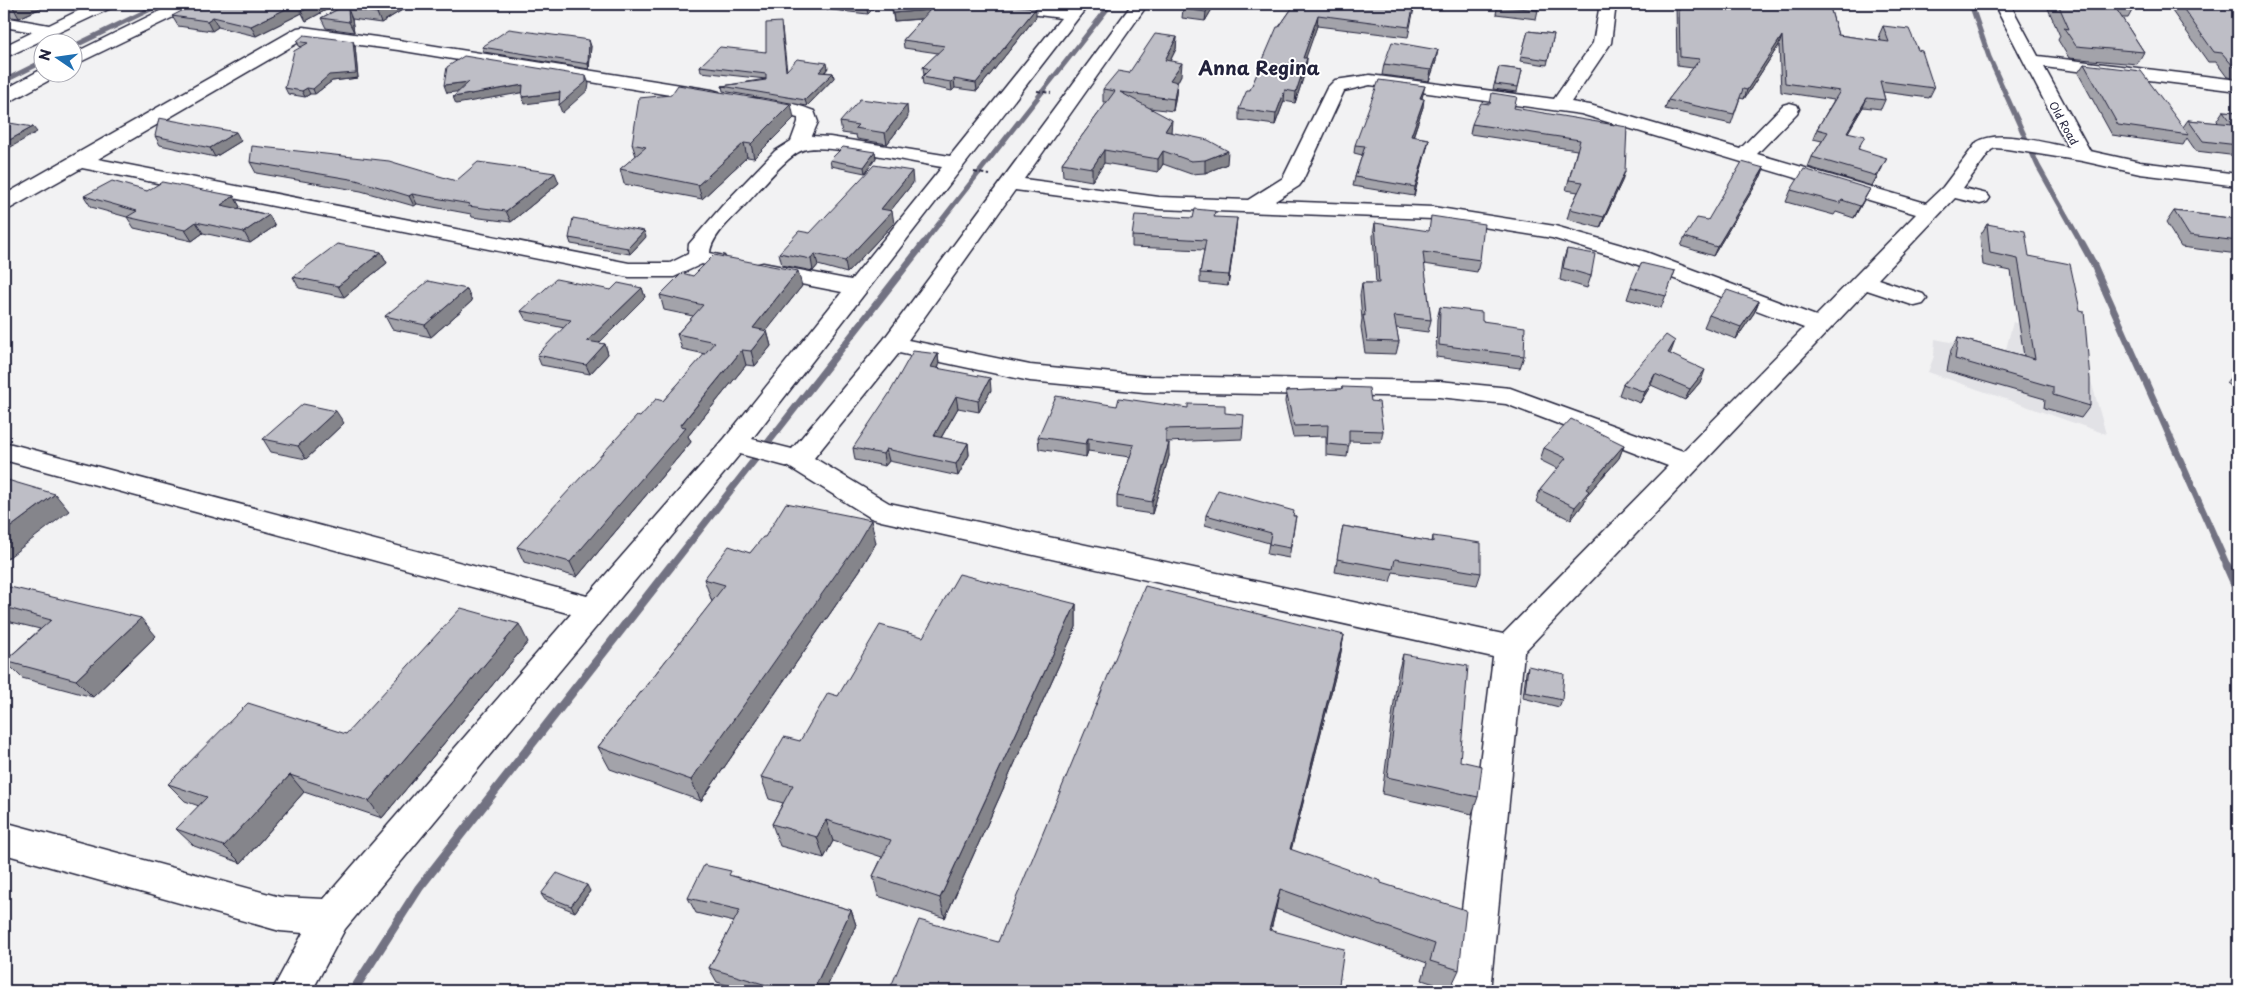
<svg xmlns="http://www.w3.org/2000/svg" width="2242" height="995" font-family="'Playpen Sans',sans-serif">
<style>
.built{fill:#e2e2e6}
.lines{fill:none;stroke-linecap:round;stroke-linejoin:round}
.stream-far2{stroke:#727282;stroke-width:5}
.stream-far1{stroke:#727282;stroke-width:7}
.stream{stroke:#727282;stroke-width:9}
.street-casing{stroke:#22223b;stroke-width:3}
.secondary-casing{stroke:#22223b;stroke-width:3}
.path{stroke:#22223b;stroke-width:2;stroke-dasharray:4 2.5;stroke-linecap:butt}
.street{fill:#fff;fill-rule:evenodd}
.secondary{fill:#fff;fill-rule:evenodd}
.wall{fill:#a3a3aa;stroke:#22223b}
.shaded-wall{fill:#85858b;stroke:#22223b}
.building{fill:#bebec6;stroke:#22223b}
.labels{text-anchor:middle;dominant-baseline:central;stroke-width:4;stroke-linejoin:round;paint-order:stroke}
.far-street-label{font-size:11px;fill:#22223b;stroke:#fff}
.far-town-label{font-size:19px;font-weight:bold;fill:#22223b;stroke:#fff}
</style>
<rect width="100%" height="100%" fill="#f2f2f3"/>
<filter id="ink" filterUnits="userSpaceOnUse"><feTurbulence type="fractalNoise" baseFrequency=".02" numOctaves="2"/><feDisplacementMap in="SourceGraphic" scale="10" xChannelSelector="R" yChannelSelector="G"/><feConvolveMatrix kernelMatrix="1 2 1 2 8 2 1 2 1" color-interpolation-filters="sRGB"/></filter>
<g filter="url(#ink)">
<!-- built -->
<polygon class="built" points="2013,322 2080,342 2106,434 1928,372 1934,356 1935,339 2005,353"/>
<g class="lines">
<!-- stream-far2 -->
<g class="stream-far2">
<polyline points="1971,4 1989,57 2038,166 2082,244"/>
<polyline points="72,47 161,4"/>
<polyline points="4,81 42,62"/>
<polyline points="923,244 1111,4"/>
</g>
<!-- stream-far1 -->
<g class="stream-far1">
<polyline points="2082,243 2093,263 2228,568"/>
<polyline points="670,568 924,243"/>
</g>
<!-- stream -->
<g class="stream">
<polyline points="2227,566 2238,591"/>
<polyline points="353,991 419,888 671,566"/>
</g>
<defs>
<g id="street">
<polygon points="92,4 113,4 111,8 4,58 4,46 33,32 4,27 4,17 49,25"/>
<path d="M984 4H1030L1069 9 1072 4H1089L752 439 792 449 884 339 1132 4H1148L1024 179 1159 197 1248 200 1283 178 1327 88 1335 80 1370 75 1554 99 1593 43 1600 4H1616L1611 43 1571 102 1590 105 1740 149 1783 105 1790 103 1797 105 1799 109 1797 113 1757 154 1926 203 1943 187 1977 142C1999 129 2043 143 2068 147L1994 4H2010L2038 56 2238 80V91L2044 67 2090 151 2140 162 2238 174V186L2140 174 2082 161 2007 149 1995 148 1991 150 1963 188 1987 194 1990 198 1987 202 1980 204 1955 198 1878 279 1923 294 1927 299 1923 304 1915 306 1867 290 1524 652 1490 991H1452L1493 657 881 521 871 518 789 467 740 454 345 929 312 991H272L303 933 280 931 4 854V822L280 897 324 899 571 614 4 460V442L587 596 725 438 842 292 755 275 752 270 755 265 763 263 851 280 942 167C916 163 822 142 803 150 786 156 759 191 745 205 734 217 711 236 710 253L724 256 727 261 724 266 716 268 702 264 674 277H629L82 168 11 208 4 210V195L297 28 303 27 398 40 712 90 719 92 721 96 719 100 712 102 398 50 306 38 98 159 629 263H670L688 254 689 244 722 206 775 151 791 141 798 122V118L750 107 748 103 750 99C766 95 799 105 814 111L818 122 812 136 830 137 950 156 1061 18 992 9 986 8ZM1370 85 1581 114 1916 214 1816 316 1646 252 1555 226 1433 207 1275 201 1299 186 1302 182 1344 91ZM1015 190 1159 209 1433 219 1552 238 1630 262 1804 328 1683 451 1510 388 1439 381 1144 376 1030 365 908 340ZM899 353 1030 381 1144 392 1439 397 1506 404 1668 466 1503 634 889 503 814 458Z"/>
</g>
<g id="secondary">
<polygon points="174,4 194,4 192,8 72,66 72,54"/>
<polygon points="42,69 42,72 60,72 57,76 11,101 4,103 4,90"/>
</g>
</defs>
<!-- street casing -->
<use href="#street" class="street-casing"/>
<!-- secondary casing -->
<use href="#secondary" class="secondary-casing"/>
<!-- path -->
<g class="path">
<polyline points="1037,91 1051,93"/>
<polyline points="974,172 990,175"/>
</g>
<!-- street -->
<use href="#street" class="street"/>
<!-- secondary -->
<use href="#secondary" class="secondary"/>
</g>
<!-- wall -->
<g class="wall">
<polygon points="4,4 50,4 19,18 4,16"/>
<polygon points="337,4 306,21 302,13 256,36 218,27 212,31 178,26 172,16"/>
<polygon points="348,4 412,4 381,23 352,19 354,32 326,28 321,18"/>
<polygon points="778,4 877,4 868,14"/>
<polygon points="891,4 1036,17 977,91 955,88 952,91 923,85 922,77 924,75 923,67 938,53 904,48 903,40 922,19 894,21"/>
<polygon points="1215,4 1205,21 1182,18 1183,9"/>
<polygon points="1295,4 1415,4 1408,37 1317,26 1305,58 1307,58 1306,69 1295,103 1284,101 1275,125 1239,120 1239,109 1250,90 1279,27"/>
<polygon points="1498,4 1538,10 1536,19 1496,14"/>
<polygon points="1676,4 1829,4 1838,35 1881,41 1879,35 1883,26 1918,50 1934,88 1929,98 1883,92 1885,100 1881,109 1863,107 1848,132 1859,149 1882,168 1872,186 1808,167 1812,157 1822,141 1813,139 1817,129 1834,100 1781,92 1779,45 1744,99 1740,98 1731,124 1665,109 1668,100 1693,68 1677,66"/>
<polygon points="1847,4 1887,4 1885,8"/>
<polygon points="2046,4 2133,4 2134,7 2128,18 2122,18 2144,52 2137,64 2069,58 2058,40 2060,36"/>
<polygon points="2167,4 2238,4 2238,79 2227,77 2216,62 2208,62"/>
<polygon points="782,28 787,71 828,68 825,72 833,73 834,78 807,106 723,91 722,86 766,79 701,72 700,66 766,52"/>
<polygon points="1528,31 1554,34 1547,65 1520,61"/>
<polygon points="1177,37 1176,49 1170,61 1181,75 1177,83 1176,94 1173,111 1150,108 1171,132 1227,164 1205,173 1191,174 1163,164 1158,172 1104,163 1092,181 1063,176 1062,163 1107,102 1103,102 1103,89 1129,73"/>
<polygon points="297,41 355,46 358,78 332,81 315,94 310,94 305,97 288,94 285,88 302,47 299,46"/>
<polygon points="591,46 589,69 484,52 482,47"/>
<polygon points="1436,61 1429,81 1382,75 1384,64"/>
<polygon points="2084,64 2183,127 2188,120 2218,123 2217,120 2223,111 2238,112 2238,156 2196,151 2187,138 2183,145 2112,135 2078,73"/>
<polygon points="1499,67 1522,70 1517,92 1493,89"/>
<polygon points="1423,94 1422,98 1423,107 1413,137 1429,139 1414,196 1353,186 1355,177 1362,155 1354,153 1355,145"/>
<polygon points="908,117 887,144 857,139 856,135 842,133 840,122"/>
<polygon points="794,118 754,158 747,157 702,199 624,184 620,169 636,156 632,144"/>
<polygon points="1472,124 1627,127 1622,181 1600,228 1567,219 1570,209 1578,192 1566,190 1577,150 1470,134"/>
<polygon points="155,136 241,141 215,157 160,145"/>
<polygon points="875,152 876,158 865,173 831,166 830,160"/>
<polygon points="250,162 456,181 559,183 511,222 472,217 471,214 417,204 414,206 361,191 256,173"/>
<polygon points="1764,168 1761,176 1713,256 1681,246 1685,237 1708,220"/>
<polygon points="913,183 890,211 894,223 847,273 818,265 813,271 782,265 779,253 810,233"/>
<polygon points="1791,190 1864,200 1854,218 1836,212 1834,215 1786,202"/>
<polygon points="147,191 234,196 240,207 239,208 269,215 275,226 250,243 203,233 192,241 134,228 127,217 91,207 84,196"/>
<polygon points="2174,211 2238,219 2238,254 2181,247 2166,223"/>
<polygon points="1215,217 1236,228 1228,286 1200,283 1200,273 1204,250 1132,247 1132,236 1193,218"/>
<polygon points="1375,223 1480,260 1477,272 1424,264 1431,320 1428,332 1396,328 1399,342 1396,354 1365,353 1361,327 1362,319 1360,295 1362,283 1376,283 1373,235"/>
<polygon points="1987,224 2029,256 2090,406 2081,418 2044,408 2045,399 1947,371 1951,350 1958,338 2024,356 2011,271 1983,265 1980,236"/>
<polygon points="646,237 630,254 571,244 569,238"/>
<polygon points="1567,249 1591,276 1587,288 1560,280 1563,261"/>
<polygon points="381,252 387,263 344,297 299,288 293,277"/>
<polygon points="1675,271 1661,308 1627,299 1631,287"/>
<polygon points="693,276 802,286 766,331 767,331 771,346 755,366 746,365 688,436 691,442 577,577 524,562 517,547 640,417 663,401 705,354 682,349 677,334 693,316 664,310 660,295"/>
<polygon points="642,288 645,297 598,343 605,344 608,354 590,374 541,365 537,355 564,328 526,320 521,311 611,290"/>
<polygon points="467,289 472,301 431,337 392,329 385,316"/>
<polygon points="1759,301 1754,313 1736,339 1704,327 1709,315"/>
<polygon points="1440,307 1482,321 1524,356 1520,368 1436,357 1437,319"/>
<polygon points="1675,341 1669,354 1701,381 1685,400 1651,385 1640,403 1619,395 1623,384"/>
<polygon points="938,354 939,366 938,368 991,390 979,412 958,408 941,438 968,443 969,455 958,476 889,461 885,466 855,460 853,448"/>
<polygon points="2236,370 2238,370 2238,392 2226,383"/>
<polygon points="1342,387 1371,401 1383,431 1381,442 1349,441 1347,457 1326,455 1326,436 1293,437 1285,402 1286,391 1341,389"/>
<polygon points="1117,406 1243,427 1242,439 1166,442 1169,456 1152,514 1117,509 1117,496 1130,457 1088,451 1086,457 1039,449 1038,437"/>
<polygon points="344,423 306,459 271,452 263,439"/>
<polygon points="1624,445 1619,458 1587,495 1584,503 1571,520 1536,502 1540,490 1558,469 1540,460 1544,448"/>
<polygon points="1206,515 1296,516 1289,558 1267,554 1269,543 1205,525"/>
<polygon points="1343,526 1432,542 1433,536 1481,573 1477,585 1393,572 1390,582 1335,572"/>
<polygon points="765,537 876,543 860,570 701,801 610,769 598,747 712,602 704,579 750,553"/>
<polygon points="4,592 156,636 93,697 22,678 5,661 40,629 7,621 4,617"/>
<polygon points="1076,604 1076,627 945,918 878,896 873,876 882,857 833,841 824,858 780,846 772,824 783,803 769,799 761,777 800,741 838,696 923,637"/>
<polygon points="1344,635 1340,657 1291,850 1381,883 1459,970 1450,989 1422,980 1427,963 1276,909 1271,930 998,942"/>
<polygon points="528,642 382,818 304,792 241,863 194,846 176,829 199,806 185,801 168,784 346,734"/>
<polygon points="1403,654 1478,797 1472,814 1382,794 1398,672"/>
<polygon points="1528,666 1562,700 1559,707 1523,698 1526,672"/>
<polygon points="733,876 851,910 856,925 825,991 746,991 717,982 709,968 734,922 696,913 688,898"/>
<polygon points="590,891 575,912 545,900 541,894"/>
</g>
<!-- shaded-wall -->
<g class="shaded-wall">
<polygon points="21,4 50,4 19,18 13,7"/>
<polygon points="296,4 337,4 306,21 302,13 256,36 251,26"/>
<polygon points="392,4 412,4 381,23 377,13"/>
<polygon points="868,4 877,4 868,14 866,6"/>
<polygon points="1211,4 1215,4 1205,21 1206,12"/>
<polygon points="1036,8 1036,17 977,91 976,83"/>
<polygon points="348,9 352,19 354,32 349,22"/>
<polygon points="930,10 931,18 894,21 893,13"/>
<polygon points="1318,15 1317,26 1302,69 1303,58"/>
<polygon points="213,17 218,27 212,31 207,21"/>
<polygon points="1782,36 1779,45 1744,99 1747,90"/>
<polygon points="1177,37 1176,49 1164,73 1165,60"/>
<polygon points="589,40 591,46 589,69 588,64"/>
<polygon points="353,41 355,46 358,78 332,81 315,94 313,89"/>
<polygon points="1438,50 1436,61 1429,81 1431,70"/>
<polygon points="1307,58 1306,69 1295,103 1296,92"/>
<polygon points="827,63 828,68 820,77 819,72"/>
<polygon points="1182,63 1181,75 1177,83 1176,94 1173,111 1174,99 1170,80"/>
<polygon points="833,73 834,78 807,106 805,100"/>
<polygon points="586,76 589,84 588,90 562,113 559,105"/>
<polygon points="954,79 955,88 952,91 951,82"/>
<polygon points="469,82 472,90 447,93 444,85"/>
<polygon points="523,85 526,92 456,104 453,97"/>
<polygon points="1425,86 1423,94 1419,107 1420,98"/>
<polygon points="307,88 310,94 305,97 302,91"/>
<polygon points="1285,90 1284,101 1275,125 1276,114"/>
<polygon points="560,92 563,99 525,104 522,97"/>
<polygon points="1867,98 1863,107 1843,141 1847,132"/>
<polygon points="1424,99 1423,107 1410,145 1411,136"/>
<polygon points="791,104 794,118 754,158 751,144"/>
<polygon points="907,105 908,117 887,144 885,133"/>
<polygon points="1172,120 1171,133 1165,131"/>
<polygon points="33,127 37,132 4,151 4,143"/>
<polygon points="236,132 241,141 215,157 210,148"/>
<polygon points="1429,139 1427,148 1414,196 1415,187"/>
<polygon points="744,143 747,157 702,199 698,185"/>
<polygon points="1104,150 1104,163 1092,181 1092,168"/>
<polygon points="1163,151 1163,164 1158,172 1158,159"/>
<polygon points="1228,151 1227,164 1205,173 1205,160"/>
<polygon points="875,152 876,158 865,173 864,167"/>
<polygon points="1887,158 1882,168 1872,186 1877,176"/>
<polygon points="1764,168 1761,176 1713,256 1717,247"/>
<polygon points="912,171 913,183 882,221 881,209"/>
<polygon points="1625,171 1622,181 1600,228 1604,217"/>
<polygon points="555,173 559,183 511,222 506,211"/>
<polygon points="1870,189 1864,200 1854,218 1860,206"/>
<polygon points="412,194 417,204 414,206 409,196"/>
<polygon points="234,196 240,207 228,216 221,205"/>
<polygon points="892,211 894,223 847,273 845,261"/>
<polygon points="269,215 275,226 250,243 244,232"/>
<polygon points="1237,218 1236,228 1228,286 1229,275"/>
<polygon points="196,222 203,233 192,241 185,230"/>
<polygon points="644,231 646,237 630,254 628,248"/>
<polygon points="381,252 387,263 344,297 338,286"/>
<polygon points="815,254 818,265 813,271 811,259"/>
<polygon points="798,271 802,286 757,343 753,328"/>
<polygon points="642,288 645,297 591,351 587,341"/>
<polygon points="467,289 472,301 431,337 425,325"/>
<polygon points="1759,301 1754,313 1736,339 1741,327"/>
<polygon points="767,331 771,346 755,366 751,351"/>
<polygon points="1675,341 1671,352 1663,365 1668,353"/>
<polygon points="605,344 608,354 590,374 586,365"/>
<polygon points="742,350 746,365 688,436 691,442 577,577 570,562"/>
<polygon points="938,354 939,366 932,379 931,367"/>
<polygon points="1705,370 1701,381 1685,400 1690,389"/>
<polygon points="1655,374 1651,385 1640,403 1645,392"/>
<polygon points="990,378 991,390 979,412 978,401"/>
<polygon points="956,396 958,408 935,448 934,436"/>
<polygon points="336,411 344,423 306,459 298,446"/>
<polygon points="1088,438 1088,451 1086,457 1086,444"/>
<polygon points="968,443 969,455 958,476 956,464"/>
<polygon points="1169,443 1169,456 1152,514 1152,502"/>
<polygon points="1624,445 1619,458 1587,495 1584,503 1571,520 1575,507 1586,489"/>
<polygon points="886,449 889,461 885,466 883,454"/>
<polygon points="55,494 69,511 4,561 4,532"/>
<polygon points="871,520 876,543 860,570 701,801 691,780"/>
<polygon points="1076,604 1076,627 945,918 940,898"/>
<polygon points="141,618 156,636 93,697 76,680"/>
<polygon points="519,624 528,642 382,818 369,801"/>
<polygon points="1344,635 1340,657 1286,870 1290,849"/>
<polygon points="290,775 304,792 241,863 224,846"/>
<polygon points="826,820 833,841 824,858 817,837"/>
<polygon points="587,885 590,891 575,912 571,906"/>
<polygon points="1280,889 1276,909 1266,949 1269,930"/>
<polygon points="851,910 856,925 825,991 813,991"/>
</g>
<!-- building -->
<g class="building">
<polygon points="4,4 21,4 13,7 4,6"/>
<polygon points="195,4 296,4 251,26 213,17 207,21 172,16"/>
<polygon points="303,4 315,4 301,12"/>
<polygon points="348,4 392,4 377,13 348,9 349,22 321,18"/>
<polygon points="846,4 868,4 866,6"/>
<polygon points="892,4 1001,4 1036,8 976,83 954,79 951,82 922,77 930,69 923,67 945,46 903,40 930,10 893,13"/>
<polygon points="1186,4 1211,4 1206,12 1183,9"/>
<polygon points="1295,4 1414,4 1409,27 1318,15 1303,58 1307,58 1296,92 1285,90 1276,114 1239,109 1247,90 1250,90 1277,27 1279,27"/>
<polygon points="1498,4 1539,4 1538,10 1497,6"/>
<polygon points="1679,4 1829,4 1838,35 1889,42 1883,26 1909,29 1918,50 1922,51 1934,88 1880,81 1885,100 1867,98 1847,132 1865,136 1858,149 1887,158 1877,176 1812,157 1828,132 1817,129 1840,91 1785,83 1782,36 1747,90 1743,89 1734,114 1668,100 1700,59 1680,57"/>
<polygon points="2058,4 2133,4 2134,7 2113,4 2144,52 2076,46 2064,28 2069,29"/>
<polygon points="2180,4 2238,4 2238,68 2234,67 2222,53 2214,52"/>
<polygon points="781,22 786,71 797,59 827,63 819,72 833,73 805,100 722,86 766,80 766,74 700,66 720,47 766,52 766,23"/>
<polygon points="509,29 589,40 588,64 482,47"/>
<polygon points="1528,31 1554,34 1548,60 1521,56"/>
<polygon points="1155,34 1177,37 1165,60 1182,63 1170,80 1177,82 1174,99 1120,92 1172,120 1165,131 1208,140 1228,151 1205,160 1191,161 1163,151 1158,159 1104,150 1092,168 1062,163 1115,91 1103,89 1118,71 1129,73"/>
<polygon points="304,35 353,41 356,73 329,75 313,89 307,88 302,91 285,88 294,51 308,43 297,41"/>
<polygon points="1392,42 1438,50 1431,70 1384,64"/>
<polygon points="464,56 586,76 586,82 559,105 560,92 522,97 523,85 453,97 469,82 444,85 447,67"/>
<polygon points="2084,64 2141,71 2189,135 2118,125"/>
<polygon points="1499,67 1522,70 1518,87 1495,84"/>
<polygon points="1379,80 1425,86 1420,98 1424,99 1411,136 1429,139 1415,187 1355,177 1365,146 1355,145"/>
<polygon points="678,85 791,104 751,144 744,143 698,185 620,169 646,147 632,144 639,98 671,95"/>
<polygon points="1492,93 1517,97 1514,108 1627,127 1625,171 1604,217 1570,209 1583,182 1569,180 1580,140 1472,124 1481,103 1490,104"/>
<polygon points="860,99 907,105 885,133 855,128 858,125 840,122"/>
<polygon points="2223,111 2238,112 2238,145 2203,141 2188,120 2233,124"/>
<polygon points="159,118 236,132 210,148 155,136"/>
<polygon points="4,122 33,127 4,143"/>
<polygon points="252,146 389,161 456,181 478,162 555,173 506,211 468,206 470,204 412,194 409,196 356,180 250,162"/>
<polygon points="843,147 875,152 864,167 830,160"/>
<polygon points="1742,162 1764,168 1717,247 1685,237 1697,218 1708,220"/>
<polygon points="874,165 912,171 881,209 892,211 845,261 815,254 811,259 779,253 799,231 810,233"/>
<polygon points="1804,169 1870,189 1860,206 1842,200 1840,203 1791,190"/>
<polygon points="112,181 147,191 162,182 234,196 221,205 269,215 244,232 196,222 185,230 127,217 137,211 84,196"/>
<polygon points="1195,209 1215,211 1214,217 1237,218 1229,275 1200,273 1206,240 1132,236 1135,215 1193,218"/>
<polygon points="2174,211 2238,219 2238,241 2189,235"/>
<polygon points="1431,216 1484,224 1480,260 1423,252 1431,320 1394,316 1399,342 1367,341 1363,315 1365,316 1362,283 1379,283 1375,223 1429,231"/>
<polygon points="573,218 644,231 628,248 569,238"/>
<polygon points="1987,224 2025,231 2029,256 2070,264 2080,310 2084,311 2090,379 2090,406 2053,395 2053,387 1955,359 1958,338 2035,359 2018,259 1990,253"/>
<polygon points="337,244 381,252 338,286 293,277"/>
<polygon points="1567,249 1595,254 1591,276 1563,268"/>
<polygon points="714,255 798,271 753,328 767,331 751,351 742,350 680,426 686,427 570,562 517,547 637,416 640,417 656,399 663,401 715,342 677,334 703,305 660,295 682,273 693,276"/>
<polygon points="1641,263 1675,271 1666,296 1631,287"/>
<polygon points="556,279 611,290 618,283 642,288 587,341 605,344 586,365 537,355 571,320 521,311"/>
<polygon points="428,281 467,289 425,325 385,316"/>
<polygon points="1727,290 1759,301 1741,327 1709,315"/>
<polygon points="1440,307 1482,312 1482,321 1525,327 1524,356 1439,345"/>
<polygon points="1666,335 1675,341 1668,353 1705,370 1690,389 1655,374 1645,392 1623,384"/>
<polygon points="913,351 938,354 931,367 990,378 978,401 956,396 934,436 968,443 956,464 886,449 883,454 853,448 889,394"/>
<polygon points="1342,387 1369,388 1371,401 1379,402 1383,431 1349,430 1349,446 1327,444 1328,425 1294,426 1286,391 1342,389"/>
<polygon points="1056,396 1117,406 1119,398 1188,408 1188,404 1225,405 1225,413 1244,415 1243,427 1166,429 1166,443 1169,443 1152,502 1117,496 1134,445 1088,438 1086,444 1038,437"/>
<polygon points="303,404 336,411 298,446 263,439"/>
<polygon points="1571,419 1624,445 1586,489 1589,491 1575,507 1540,490 1566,458 1544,448"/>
<polygon points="4,479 55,494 4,532"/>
<polygon points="1218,490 1294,511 1293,516 1296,516 1290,548 1269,544 1271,533 1206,515"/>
<polygon points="786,503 871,520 855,547 691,780 598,747 725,585 704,579 729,546 750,553 763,537 765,537"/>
<polygon points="1343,526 1433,542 1433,536 1481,543 1481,573 1395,559 1393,569 1337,559"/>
<polygon points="959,574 1076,604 940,898 873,876 891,840 826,820 817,837 772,824 793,785 761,777 784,737 800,741 828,693 838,696 880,625 923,637"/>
<polygon points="1145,586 1344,635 1290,849 1381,881 1381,883 1466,910 1459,970 1430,961 1435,944 1280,889 1269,930 1344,949 1338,991 889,991 919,920 998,942"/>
<polygon points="10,587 141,618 76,680 5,661 51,620 4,607 4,592"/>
<polygon points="461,608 519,624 369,801 290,775 224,846 176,829 207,797 168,784 248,703 346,734"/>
<polygon points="1403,654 1468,666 1460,761 1482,766 1478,797 1387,777"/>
<polygon points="1528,666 1564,674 1562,700 1525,692"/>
<polygon points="704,865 731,871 729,875 851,910 813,991 787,991 709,968 740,910 688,898"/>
<polygon points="557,873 587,885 571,906 541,894"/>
</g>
</g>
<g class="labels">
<!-- far-street labels -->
<g class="far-street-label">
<text transform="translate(2064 123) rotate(61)">Old Road</text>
</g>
<!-- far-town labels -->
<g class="far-town-label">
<text x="1259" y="67">Anna Regina</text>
</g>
</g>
<!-- margin -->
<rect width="2242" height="995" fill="none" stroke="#fff" stroke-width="20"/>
<rect x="10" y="10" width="2222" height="975" fill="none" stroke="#22223b" stroke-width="2" filter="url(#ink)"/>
<!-- north arrow -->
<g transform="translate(58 58) rotate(283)"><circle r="24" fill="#ffffff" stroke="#a7a7b1"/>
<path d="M0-4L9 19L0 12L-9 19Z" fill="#1f6fb2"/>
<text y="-8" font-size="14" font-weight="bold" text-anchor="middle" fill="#22223b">N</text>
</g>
</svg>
